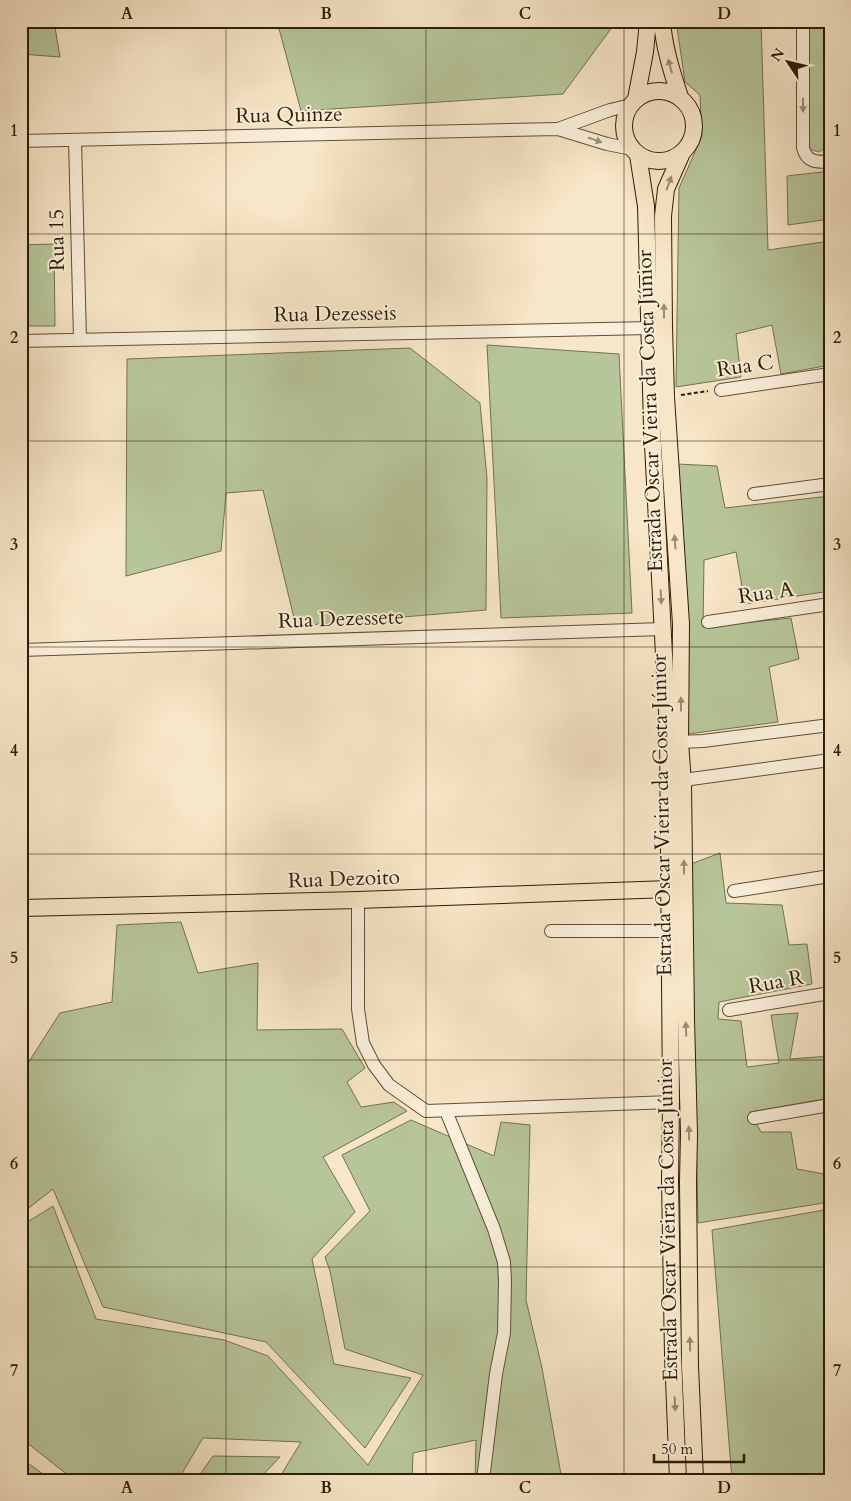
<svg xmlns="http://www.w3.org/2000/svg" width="851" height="1501" font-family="Cardo,serif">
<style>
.green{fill:#b7c69a;stroke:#727250}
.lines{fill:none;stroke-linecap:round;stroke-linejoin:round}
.minor-casing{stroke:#604f36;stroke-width:14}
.major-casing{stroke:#2d1d05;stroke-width:18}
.path{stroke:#2d1d05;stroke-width:2;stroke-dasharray:4 2.5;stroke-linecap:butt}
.minor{stroke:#faefdb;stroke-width:12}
.major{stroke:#f7e6c7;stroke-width:16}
.oneway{fill:#9c8c70}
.oneway2{fill:#9e907b}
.grid{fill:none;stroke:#2d1d05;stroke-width:1;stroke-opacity:0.55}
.labels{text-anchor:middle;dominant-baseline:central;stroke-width:4;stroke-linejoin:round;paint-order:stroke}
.street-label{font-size:21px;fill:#2d1d05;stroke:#faefdb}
.neatline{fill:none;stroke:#2d1d05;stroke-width:2}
.grid-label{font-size:16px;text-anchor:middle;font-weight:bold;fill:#2d1d05}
</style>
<rect width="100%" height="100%" fill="#f7e6c7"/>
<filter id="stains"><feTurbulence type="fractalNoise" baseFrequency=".004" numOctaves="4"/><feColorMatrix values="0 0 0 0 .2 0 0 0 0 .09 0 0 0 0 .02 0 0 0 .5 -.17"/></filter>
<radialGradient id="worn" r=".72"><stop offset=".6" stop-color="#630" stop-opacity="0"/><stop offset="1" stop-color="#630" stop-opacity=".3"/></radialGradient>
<!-- green -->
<g class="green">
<polygon points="21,21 54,21 60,57 21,54"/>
<polygon points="277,21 610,21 610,30 563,94 301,111"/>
<polygon points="741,21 761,21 768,250 830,241 830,365 781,374 772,325 736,334 741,377 676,387 679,188 702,136 700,95 685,82 677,27"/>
<path d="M805 21H826L827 145C822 154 813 153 808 145Z"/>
<polygon points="830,171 830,219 788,225 787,176"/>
<polygon points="54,244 55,326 21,326 21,245"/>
<polygon points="487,345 619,354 632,613 501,618"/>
<polygon points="410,348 480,403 487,478 486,610 296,626 263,490 226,493 221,551 126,576 127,359"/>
<polygon points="677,464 717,466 725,508 830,496 830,591 745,604 736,552 704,560 703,627 791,618 799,659 769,667 778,722 688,734"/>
<polygon points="720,853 726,903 782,905 789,945 807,944 812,984 719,1002 718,1019 741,1021 747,1067 779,1063 771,1015 798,1013 790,1059 830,1056 830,1098 750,1112 761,1132 791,1132 797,1169 830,1175 830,1202 698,1223 691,864"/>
<polygon points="181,922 198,973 258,963 257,1030 342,1029 365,1068 347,1082 361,1107 394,1102 407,1111 323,1157 355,1212 312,1259 334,1364 411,1378 365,1448 266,1342 103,1307 53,1189 21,1214 21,1074 60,1013 112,1002 117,925"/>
<polygon points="411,1120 494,1156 501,1122 530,1125 526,1300 542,1368 562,1480 475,1480 476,1440 413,1453 412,1480 278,1480 301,1442 203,1438 178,1480 74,1480 21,1438 21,1226 53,1206 96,1319 224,1340 268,1356 368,1465 423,1375 345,1349 330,1271 325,1257 370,1211 342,1155"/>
<polygon points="830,1209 830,1480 732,1480 712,1230"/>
<polygon points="213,1456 280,1457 258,1480 196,1480"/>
<polygon points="21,1458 51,1480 21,1480"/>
</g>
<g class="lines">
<defs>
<g id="minor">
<path d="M803 21V148C807 163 817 162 830 162"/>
<polyline points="558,129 610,110 631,105"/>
<polyline points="75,140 80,339"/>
<polyline points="21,141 558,129 607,144 632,149"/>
<polyline points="21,341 650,328"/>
<polyline points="721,390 830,374"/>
<polyline points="754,494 830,484"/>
<polyline points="708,622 830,604"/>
<polyline points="21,650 663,629"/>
<polyline points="680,742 703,741 830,725"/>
<polyline points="683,783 691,779 830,760"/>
<polyline points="734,891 830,876"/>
<polyline points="358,900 358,1009 363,1043 374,1065 389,1085 426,1111 671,1102"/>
<polyline points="551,931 668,931"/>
<polyline points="729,1010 830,993"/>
<polyline points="446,1111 494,1229 504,1262 505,1281 504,1333 496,1374 483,1480"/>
<polyline points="754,1118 830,1105"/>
</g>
<g id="major">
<path d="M662 21C664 48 672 72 680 97"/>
<circle cx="659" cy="126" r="35"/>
<polyline points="636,99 645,52 648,21"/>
<polyline points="682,153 666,189 663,216 664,326 666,397 681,624 680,742 683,783 686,1019 689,1134 688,1182 690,1366 695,1480"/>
<polyline points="638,155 646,206 652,426 668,731 671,1102 670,1180 673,1355 678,1480"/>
<polyline points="21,908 358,900 669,889"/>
</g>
</defs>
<!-- minor casing -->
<use href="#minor" class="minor-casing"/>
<!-- major casing -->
<use href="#major" class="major-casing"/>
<!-- path -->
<polyline class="path" points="681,395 708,391"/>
<!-- minor -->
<use href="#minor" class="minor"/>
<!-- major -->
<use href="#major" class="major"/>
</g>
<!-- one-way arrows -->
<defs><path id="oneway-solid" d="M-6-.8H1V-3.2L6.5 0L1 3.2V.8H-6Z" transform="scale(1.25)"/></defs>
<g class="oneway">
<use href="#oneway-solid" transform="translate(670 66) rotate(-105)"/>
<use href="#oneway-solid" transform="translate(669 183) rotate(-70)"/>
<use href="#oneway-solid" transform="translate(664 311) rotate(-90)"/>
<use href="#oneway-solid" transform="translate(675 542) rotate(-94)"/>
<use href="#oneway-solid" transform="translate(661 597) rotate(87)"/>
<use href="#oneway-solid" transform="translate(681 704) rotate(-90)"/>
<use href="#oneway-solid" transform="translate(684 867) rotate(-91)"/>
<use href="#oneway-solid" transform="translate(686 1029) rotate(-92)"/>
<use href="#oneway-solid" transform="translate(689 1133) rotate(-91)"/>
<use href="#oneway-solid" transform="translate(690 1344) rotate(-91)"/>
<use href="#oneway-solid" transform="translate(675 1404) rotate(87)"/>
</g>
<g class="oneway2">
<use href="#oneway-solid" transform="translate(803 105) rotate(90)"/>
<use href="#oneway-solid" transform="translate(595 140) rotate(19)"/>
</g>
<!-- grid -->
<path class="grid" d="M226 21V1480M426 21V1480M624 21V1480M21 234H830M21 441H830M21 647H830M21 854H830M21 1060H830M21 1267H830"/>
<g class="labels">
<!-- street labels -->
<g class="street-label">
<text transform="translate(289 115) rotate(-1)">Rua Quinze</text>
<text transform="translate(57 240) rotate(-91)">Rua 15</text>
<text transform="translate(335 314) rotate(-1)">Rua Dezesseis</text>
<text transform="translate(745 366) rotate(-8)">Rua C</text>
<text transform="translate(650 411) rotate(-92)">Estrada Oscar Vieira da Costa Júnior</text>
<text transform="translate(766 593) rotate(-8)">Rua A</text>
<text transform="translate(341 619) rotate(-2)">Rua Dezessete</text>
<text transform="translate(662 815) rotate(-91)">Estrada Oscar Vieira da Costa Júnior</text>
<text transform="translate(344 879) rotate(-2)">Rua Dezoito</text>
<text transform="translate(776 982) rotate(-10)">Rua R</text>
<text transform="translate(668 1220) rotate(-91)">Estrada Oscar Vieira da Costa Júnior</text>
</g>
</g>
<!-- margin -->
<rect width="851" height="1501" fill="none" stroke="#f7e6c7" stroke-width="55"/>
<!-- north arrow -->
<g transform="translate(788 62) rotate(305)" stroke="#faefdb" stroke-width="4" paint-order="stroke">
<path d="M0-4L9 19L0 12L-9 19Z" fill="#2d1d05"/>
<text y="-8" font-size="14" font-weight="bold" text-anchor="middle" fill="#2d1d05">N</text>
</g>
<!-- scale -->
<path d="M654 1454v8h90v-8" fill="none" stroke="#2d1d05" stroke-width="2.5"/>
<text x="661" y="1454" font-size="15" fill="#2d1d05" stroke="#faefdb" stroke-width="4" paint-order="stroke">50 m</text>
<rect x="28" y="28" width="796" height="1446" class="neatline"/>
<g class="grid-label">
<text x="127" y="19">A</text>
<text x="326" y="19">B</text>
<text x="525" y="19">C</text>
<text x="724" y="19">D</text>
<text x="14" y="136">1</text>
<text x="837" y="136">1</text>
<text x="14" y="343">2</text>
<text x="837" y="343">2</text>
<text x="14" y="550">3</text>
<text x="837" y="550">3</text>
<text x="14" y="756">4</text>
<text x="837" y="756">4</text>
<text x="14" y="963">5</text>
<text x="837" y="963">5</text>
<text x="14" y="1169">6</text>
<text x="837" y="1169">6</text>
<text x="14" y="1376">7</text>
<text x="837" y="1376">7</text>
<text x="127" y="1493">A</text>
<text x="326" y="1493">B</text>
<text x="525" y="1493">C</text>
<text x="724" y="1493">D</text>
</g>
<rect width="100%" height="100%" filter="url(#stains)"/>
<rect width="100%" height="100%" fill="url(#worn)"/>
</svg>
